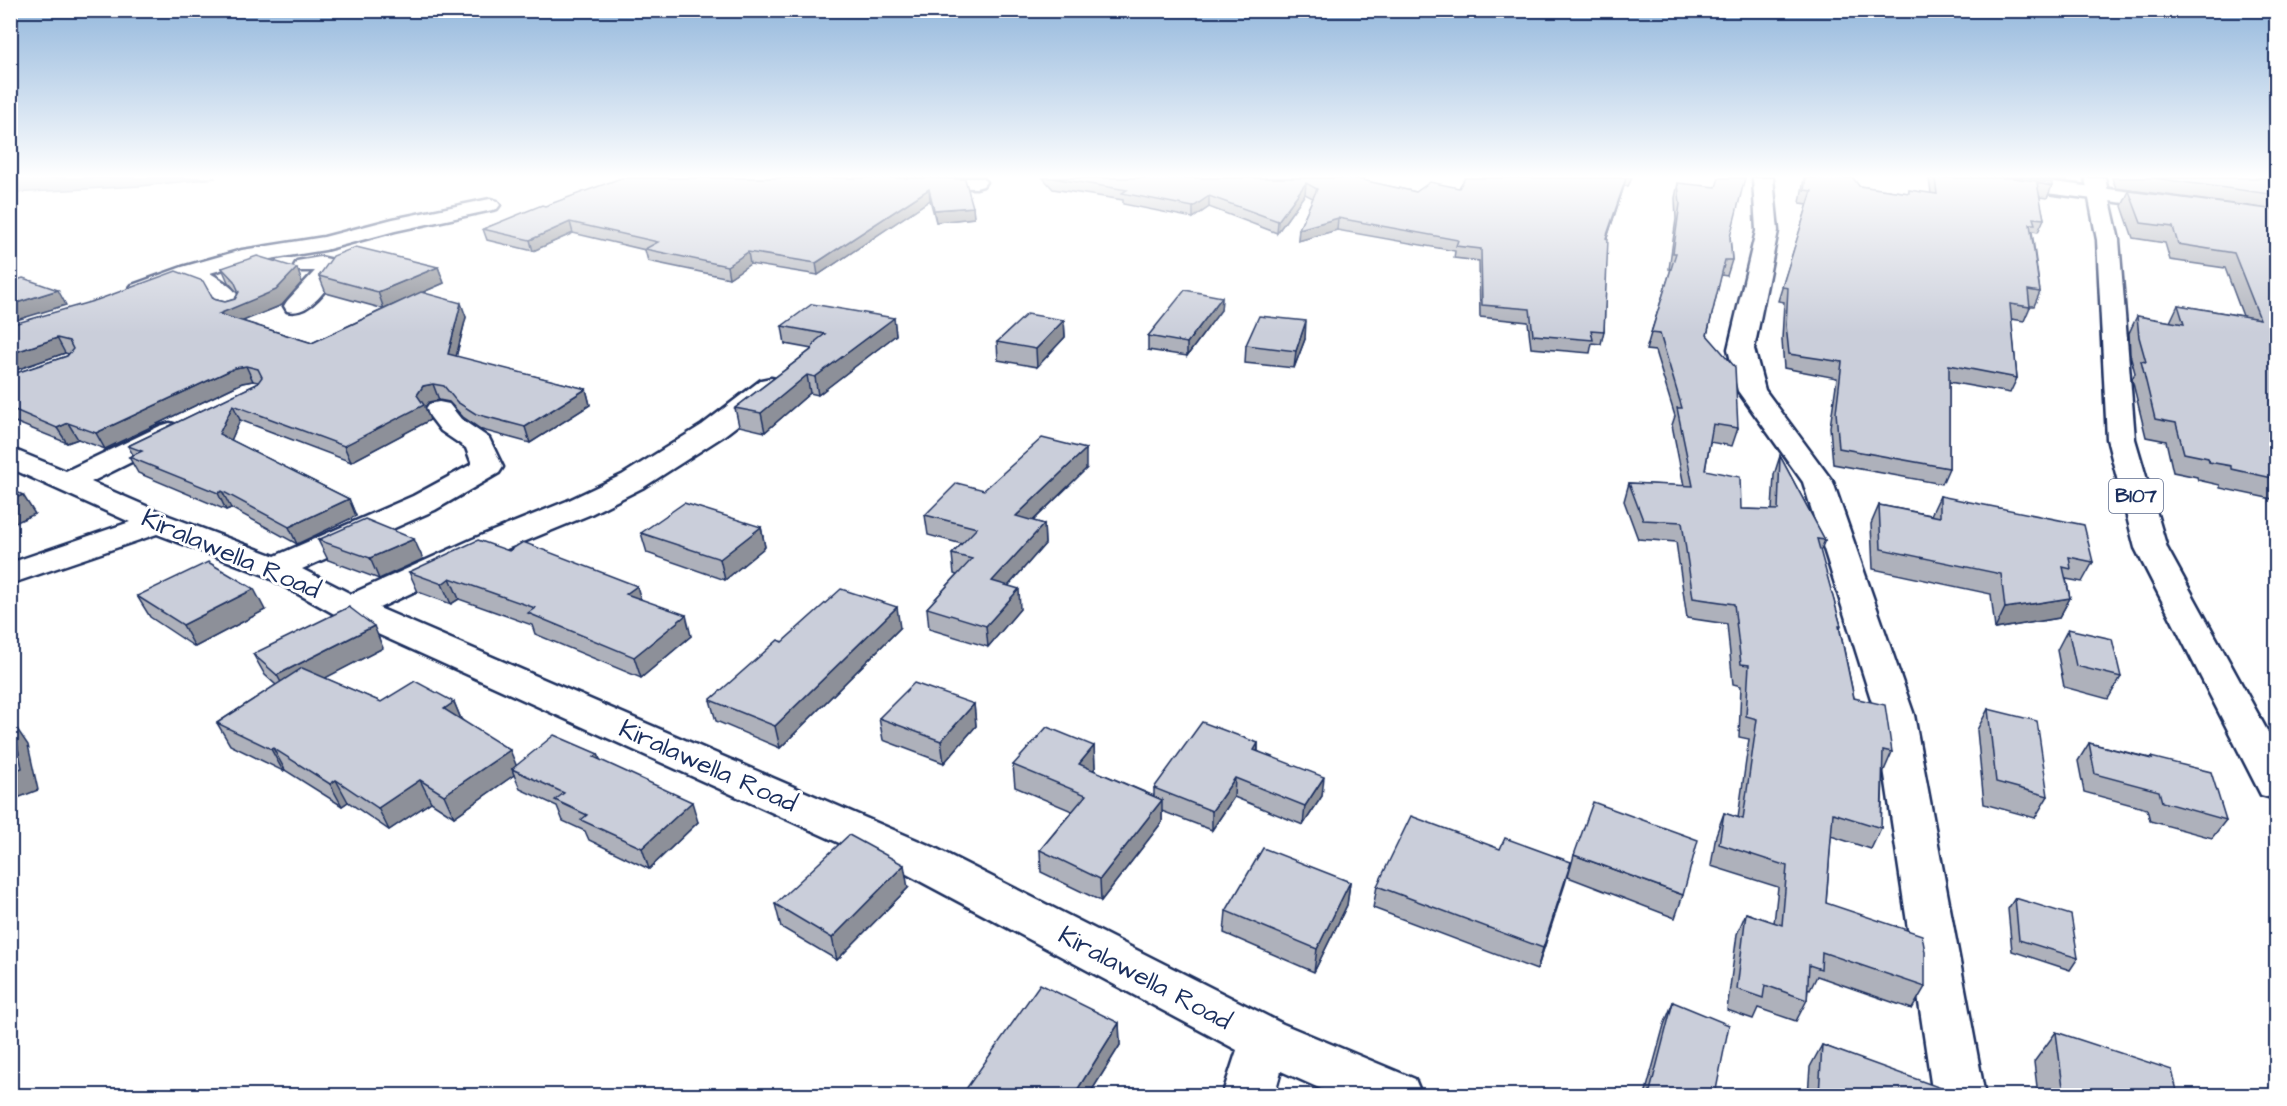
<svg xmlns="http://www.w3.org/2000/svg" width="2287" height="1106" font-family="'Architects Daughter',sans-serif">
<style>
.water{fill:#b5bbca;stroke:#77839f;stroke-width:1.5}
.lines{fill:none;stroke-linecap:round;stroke-linejoin:round}
.minor-casing{stroke:#1b2f5e;stroke-width:5}
.primary-casing{stroke:#1b2f5e;stroke-width:5}
.minor{fill:#fff;fill-rule:evenodd}
.primary{fill:#fff;fill-rule:evenodd}
.wall{fill:#aeb1bb;stroke:#1b2f5e;stroke-width:1.5}
.shaded-wall{fill:#8d9099;stroke:#1b2f5e;stroke-width:1.5}
.building{fill:#caceda;stroke:#1b2f5e;stroke-width:1.5}
.labels{text-anchor:middle;dominant-baseline:central;stroke-width:6;stroke-linejoin:round;paint-order:stroke}
.shield{fill:#fff;stroke:#5f6d8e;stroke-width:1.5}
.shield-label{font-size:20px;font-weight:bold;fill:#1b2f5e}
.near-street-label{font-size:26px;fill:#1b2f5e;stroke:#fff}
</style>
<rect width="100%" height="100%" fill="#fff"/>
<filter id="ink" filterUnits="userSpaceOnUse"><feTurbulence type="fractalNoise" baseFrequency=".0167" numOctaves="2"/><feDisplacementMap in="SourceGraphic" scale="12" xChannelSelector="R" yChannelSelector="G"/><feConvolveMatrix kernelMatrix="1 2 1 2 8 2 1 2 1" color-interpolation-filters="sRGB"/></filter>
<g filter="url(#ink)">
<!-- water -->
<polygon class="water" points="11,178 216,178 141,186 11,193"/>
<g class="lines">
<defs>
<g id="minor">
<polygon points="900,178 983,178 986,182 983,186 976,188 925,187 903,182"/>
<polygon points="1753,178 1773,178 1778,231 1754,349 1765,390 1833,482 1914,715 1985,1096 1933,1096 1876,715 1803,482 1738,391 1728,349 1756,231"/>
<polygon points="1967,178 2024,178 2171,197 2178,199 2181,203 2178,207 2171,209 1977,184 1970,182"/>
<path d="M490 199 497 201 500 205 497 209 395 231 325 250 245 263 210 273C223 281 240 291 243 307L240 312 231 314 222 312 211 293 188 280 148 295 140 297 132 295 128 290 132 285 182 267 242 250 324 237 393 219Z"/>
<path d="M320 257 338 261 341 266C330 284 311 317 287 311L284 306 287 301 315 271H297L294 266 297 261Z"/>
<polygon points="771,378 781,380 785,386 781,392 722,437 644,487 589,515 497,553 379,608 933,847 1283,1024 1415,1079 1422,1096 1337,1096 1281,1071 1274,1096 1222,1096 1237,1050 901,871 338,616 264,575 157,534 10,584 10,563 130,522 10,468 10,448 66,471 160,426 170,423 180,426 184,432 180,438 91,482 169,516 275,556 413,496 472,464 466,448 441,431 425,410 429,404 439,402 449,404 461,419 489,438 503,467 499,473 435,510 302,569 351,594 473,539 567,501 622,475 702,425 761,380"/>
</g>
<polygon id="primary" points="2085,178 2105,178 2119,240 2135,439 2167,548 2276,747 2276,799 2261,795 2135,548 2107,439 2097,240"/>
</defs>
<!-- minor casing -->
<use href="#minor" class="minor-casing"/>
<!-- primary casing -->
<use href="#primary" class="primary-casing"/>
<!-- minor -->
<use href="#minor" class="minor"/>
<!-- primary -->
<use href="#primary" class="primary"/>
</g>
<!-- wall -->
<g class="wall">
<polygon points="922,178 973,207 974,218 936,222 930,200 818,275 750,264 729,278 648,261 645,250 573,233 533,251 487,240 483,229 545,206"/>
<polygon points="1043,178 1364,178 1361,180 1416,192 1459,188 1465,178 1632,178 1628,186 1624,186 1607,238 1604,331 1601,344 1592,343 1590,353 1531,348 1528,322 1480,317 1479,261 1454,258 1455,251 1337,230 1298,241 1299,229 1313,198 1305,194 1277,233 1209,207 1193,218 1123,204 1123,200 1053,189"/>
<polygon points="1804,178 1853,178 1859,186 1908,193 1909,190 1931,194 1929,178 2013,178 2052,186 2047,198 2039,197 2044,219 2038,232 2032,231 2040,292 2034,306 2030,306 2030,307 2024,321 2011,319 2017,378 2010,393 1949,382 1949,468 1942,484 1833,464 1830,427 1837,378 1784,368 1782,340 1784,302 1778,301 1808,204 1800,203"/>
<polygon points="2039,178 2068,178 2066,182"/>
<polygon points="2112,178 2277,178 2277,500 2220,488 2220,485 2198,480 2197,477 2173,472 2166,441 2146,437 2132,379 2135,373 2130,354 2129,333 2137,316 2170,322 2178,305 2243,316 2225,268 2170,260 2165,243 2133,238 2122,206 2129,191 2262,208 2116,188"/>
<polygon points="1678,183 1730,237 1732,260 1727,276 1721,275 1707,335 1738,428 1732,446 1710,442 1705,470 1741,509 1772,510 1774,475 1780,456 1825,540 1820,552 1841,626 1840,630 1854,698 1892,752 1883,773 1881,828 1871,849 1831,836 1826,903 1925,987 1912,1009 1817,976 1810,990 1808,989 1807,1000 1796,1021 1758,1008 1753,1019 1727,1010 1737,934 1746,913 1774,923 1778,887 1711,866 1716,835 1724,813 1738,818 1749,739 1739,737 1741,686 1733,684 1727,624 1687,618 1676,542 1638,539 1624,501 1629,483 1684,486 1672,425 1675,416 1655,351 1646,350 1651,333 1671,269 1669,269 1676,219 1675,198"/>
<polygon points="438,267 444,283 423,292 466,317 456,357 586,389 590,405 530,443 482,430 463,417 449,402 439,400 429,402 425,407 430,420 351,462 240,420 231,440 349,499 356,516 297,544 231,508 226,510 138,473 129,457 133,455 128,446 257,384 258,382 253,381 242,383 105,449 78,439 67,443 10,420 10,375 67,356 69,354 65,353 10,372 10,325 213,299 225,302 235,299 238,293 228,282 222,268 302,282 282,305 242,321 312,343 384,309 326,293 319,276"/>
<polygon points="1222,297 1221,310 1187,356 1148,350 1148,336"/>
<polygon points="894,318 896,335 818,395 810,393 765,432 739,426 735,408 812,349 785,344 782,326"/>
<polygon points="1064,320 1065,337 1037,367 998,360 997,342"/>
<polygon points="1305,339 1294,368 1245,363 1246,345"/>
<polygon points="1086,469 1033,521 1044,524 1045,544 1008,586 1020,609 988,647 929,629 927,608 957,575 954,574 952,554 962,544 928,535 925,515 984,490"/>
<polygon points="1940,496 2093,562 2082,582 2066,579 2070,598 2059,618 1995,629 1991,594 1873,569 1871,524 1879,505 1931,515"/>
<polygon points="761,527 765,547 725,580 647,553 641,533"/>
<polygon points="318,540 423,559 379,579 328,560"/>
<polygon points="409,572 641,599 691,636 641,678 535,634 532,625 459,599 451,604 418,592"/>
<polygon points="137,596 265,610 195,647 150,617"/>
<polygon points="900,628 780,748 716,721 710,700 782,642"/>
<polygon points="2068,629 2121,677 2108,699 2064,687 2057,650"/>
<polygon points="383,648 324,678 381,702 454,702 461,719 516,766 598,754 600,760 698,822 649,869 589,840 585,831 563,821 557,806 520,789 514,775 454,817 431,802 389,830 348,802 342,806 285,770 283,771 230,745 217,723 276,685 265,675 253,654"/>
<polygon points="2277,667 2277,686 2271,675"/>
<polygon points="974,704 976,726 944,763 883,740 879,718"/>
<polygon points="1988,709 2048,796 2035,818 1984,804 1977,730"/>
<polygon points="1258,743 1258,751 1322,796 1303,825 1234,797 1212,830 1162,811 1162,822 1101,901 1041,872 1040,850 1072,811 1015,787 1013,765 1094,746 1095,768 1093,770 1154,796 1154,788"/>
<polygon points="2089,743 2150,758 2151,757 2226,820 2212,838 2150,821 2147,809 2084,792 2078,761"/>
<polygon points="1500,849 1571,862 1537,970 1373,908 1377,886"/>
<polygon points="1574,855 1683,895 1675,918 1568,877"/>
<polygon points="1350,882 1347,905 1314,972 1224,933 1226,911"/>
<polygon points="908,888 837,960 781,927 775,904"/>
<polygon points="2015,898 2078,958 2070,970 2012,951 2008,909"/>
<polygon points="1673,1002 1715,1095 1645,1095 1664,1025"/>
<polygon points="1119,1023 1120,1045 1089,1095 967,1095 966,1089"/>
<polygon points="2056,1032 2178,1095 2038,1095 2034,1062"/>
<polygon points="1822,1045 1952,1095 1808,1095 1810,1067"/>
</g>
<!-- shaded-wall -->
<g class="shaded-wall">
<polygon points="1353,178 1364,178 1352,189"/>
<polygon points="1626,178 1624,186 1603,250 1606,238"/>
<polygon points="1306,183 1305,194 1277,233 1278,221"/>
<polygon points="929,189 930,200 818,275 816,263"/>
<polygon points="1209,196 1209,207 1193,218 1193,207"/>
<polygon points="973,207 974,218 936,222 934,210"/>
<polygon points="1338,218 1337,230 1298,241 1299,229"/>
<polygon points="570,222 573,233 533,251 530,240"/>
<polygon points="748,252 750,264 729,278 727,266"/>
<polygon points="438,267 444,283 384,309 378,292"/>
<polygon points="297,268 302,282 282,305 226,328 219,314"/>
<polygon points="58,290 66,305 10,322 10,305"/>
<polygon points="1222,297 1221,310 1187,356 1187,343"/>
<polygon points="461,303 466,317 453,369 448,354"/>
<polygon points="894,318 896,335 818,395 815,377"/>
<polygon points="1064,320 1065,337 1037,367 1036,349"/>
<polygon points="1306,321 1305,339 1294,368 1296,351"/>
<polygon points="57,338 65,353 10,372 10,354"/>
<polygon points="246,366 253,381 242,383 105,449 96,433 235,368"/>
<polygon points="807,375 810,393 765,432 761,413"/>
<polygon points="433,384 439,400 429,402 425,407 430,420 351,462 344,446 417,395 423,386"/>
<polygon points="586,389 590,405 530,443 525,427"/>
<polygon points="233,405 240,420 227,450 219,434"/>
<polygon points="68,423 78,439 67,443 57,428"/>
<polygon points="1086,449 1086,469 1017,536 1016,516"/>
<polygon points="222,491 231,508 226,510 218,493"/>
<polygon points="23,495 35,514 10,525 10,500"/>
<polygon points="349,499 356,516 297,544 289,527"/>
<polygon points="1044,524 1045,544 994,602 992,581"/>
<polygon points="761,527 765,547 725,580 720,559"/>
<polygon points="414,539 423,559 379,579 370,558"/>
<polygon points="450,578 459,599 451,604 442,584"/>
<polygon points="637,586 643,607 626,594"/>
<polygon points="254,589 265,610 195,647 183,625"/>
<polygon points="1019,589 1020,609 988,647 986,626"/>
<polygon points="2070,598 2059,618 1995,629 2005,608"/>
<polygon points="897,607 900,628 780,748 775,726"/>
<polygon points="686,615 691,636 641,678 634,657"/>
<polygon points="374,626 383,648 289,697 277,675"/>
<polygon points="454,702 463,724 444,709"/>
<polygon points="974,704 976,726 944,763 941,741"/>
<polygon points="13,723 28,745 38,790 10,801 10,772"/>
<polygon points="1258,743 1257,762 1254,750"/>
<polygon points="1094,746 1095,768 1080,786 1079,764"/>
<polygon points="273,748 285,770 283,771 271,749"/>
<polygon points="510,750 519,772 512,769 514,775 454,817 444,795"/>
<polygon points="598,754 605,774 594,757"/>
<polygon points="1324,777 1322,796 1303,825 1305,806"/>
<polygon points="1235,778 1234,797 1212,830 1212,811"/>
<polygon points="336,780 348,802 342,806 330,784"/>
<polygon points="420,780 431,802 389,830 378,808"/>
<polygon points="1162,800 1162,822 1101,901 1100,879"/>
<polygon points="692,802 698,822 649,869 642,848"/>
<polygon points="1571,862 1565,884 1537,970 1543,948"/>
<polygon points="904,865 908,888 837,960 832,938"/>
<polygon points="1350,882 1347,905 1314,972 1317,949"/>
<polygon points="1119,1023 1120,1045 1089,1095 1074,1095"/>
</g>
<!-- building -->
<g class="building">
<polygon points="621,178 922,178 965,179 973,207 934,210 929,189 816,263 748,252 727,266 645,249 658,242 570,222 530,240 483,229 542,205 545,206"/>
<polygon points="1052,178 1353,178 1416,192 1430,182 1459,188 1465,178 1626,178 1606,238 1608,239 1604,331 1591,330 1593,340 1533,335 1530,309 1482,305 1481,249 1456,246 1458,240 1338,218 1299,229 1317,189 1306,183 1278,221 1209,196 1193,207 1122,193 1127,190"/>
<polygon points="1719,178 1745,178 1730,237 1732,260 1725,260 1707,335 1735,367 1738,428 1713,424 1705,470 1740,477 1741,509 1778,510 1780,456 1825,540 1817,539 1841,626 1839,626 1854,698 1885,705 1892,752 1883,750 1881,828 1833,813 1826,903 1922,935 1925,952 1925,987 1822,952 1821,969 1809,965 1807,1000 1765,985 1763,998 1737,989 1746,913 1782,925 1787,866 1719,844 1724,813 1743,819 1757,719 1746,716 1749,665 1741,664 1734,604 1693,598 1682,522 1643,520 1629,483 1693,486 1677,408 1682,408 1660,334 1651,333 1676,253 1673,253 1680,204 1678,183 1716,187"/>
<polygon points="1806,178 1853,178 1859,186 1909,193 1909,190 1937,194 1935,178 2013,178 2052,183 2052,186 2037,183 2044,219 2033,218 2035,224 2030,224 2040,292 2028,290 2030,307 2010,304 2017,378 1949,365 1949,468 1839,448 1836,412 1842,362 1789,354 1786,325 1788,288 1782,287 1812,191 1804,190"/>
<polygon points="2153,178 2277,178 2277,195"/>
<polygon points="2129,191 2277,210 2277,479 2231,469 2231,466 2209,462 2208,458 2184,453 2176,423 2155,419 2141,361 2146,362 2139,337 2137,316 2184,324 2178,305 2260,319 2234,253 2178,244 2173,227 2141,223"/>
<polygon points="356,247 438,267 378,292 319,276 333,256"/>
<polygon points="257,256 297,268 276,290 219,314 312,343 421,292 461,303 448,354 586,389 525,427 476,414 457,402 444,386 433,384 423,386 417,395 424,405 344,446 233,405 219,434 349,499 289,527 222,491 218,493 129,457 142,451 128,446 257,384 262,377 258,369 246,366 235,368 96,433 68,423 57,428 10,408 10,375 67,356 73,349 69,341 57,338 10,354 10,325 97,300 176,271 203,281 213,299 225,302 235,299 239,292 234,281 222,268"/>
<polygon points="23,278 58,290 10,305 10,282"/>
<polygon points="1185,290 1222,297 1187,343 1148,336"/>
<polygon points="812,304 894,318 815,377 807,375 761,413 735,408 811,350 816,341 825,334 782,326"/>
<polygon points="1027,314 1064,320 1036,349 997,342"/>
<polygon points="1259,316 1306,321 1296,351 1246,345"/>
<polygon points="1042,438 1086,449 1016,516 1044,524 992,581 1019,589 986,626 927,608 972,559 952,554 977,528 925,515 957,483 984,490"/>
<polygon points="10,489 23,495 10,500"/>
<polygon points="1940,496 2084,525 2093,562 2069,557 2071,569 2063,567 2070,598 2005,608 2001,574 1881,549 1879,505 1940,517"/>
<polygon points="684,503 761,527 720,559 641,533"/>
<polygon points="365,519 414,539 370,558 318,540"/>
<polygon points="478,540 509,551 523,542 637,586 626,594 686,615 634,657 528,613 535,608 450,578 442,584 409,572"/>
<polygon points="208,562 254,589 183,625 137,596"/>
<polygon points="841,589 897,607 775,726 710,700 778,640 782,642"/>
<polygon points="349,607 374,626 277,675 253,654"/>
<polygon points="2068,629 2112,639 2121,677 2076,666"/>
<polygon points="302,668 381,702 415,681 454,702 444,709 510,750 444,795 420,780 378,808 336,780 330,784 273,748 271,749 217,723"/>
<polygon points="914,683 974,704 941,741 879,718"/>
<polygon points="1988,709 2037,721 2048,796 1996,782"/>
<polygon points="1202,722 1258,743 1254,750 1324,777 1305,806 1235,778 1212,811 1154,788"/>
<polygon points="13,723 22,768 10,772 10,724"/>
<polygon points="1047,727 1094,746 1079,764 1162,800 1100,879 1040,850 1086,795 1013,765"/>
<polygon points="554,735 598,754 594,757 692,802 642,848 581,820 587,815 555,800 564,793 512,769"/>
<polygon points="2089,743 2152,759 2151,757 2211,772 2226,820 2162,802 2159,791 2095,774"/>
<polygon points="1593,802 1698,840 1683,895 1574,855"/>
<polygon points="1411,816 1500,849 1505,838 1571,862 1543,948 1377,886"/>
<polygon points="849,835 904,865 832,938 775,904"/>
<polygon points="1263,848 1350,882 1317,949 1226,911"/>
<polygon points="2015,898 2071,915 2078,958 2019,940"/>
<polygon points="1040,984 1119,1023 1074,1095 979,1095 966,1089"/>
<polygon points="1673,1002 1729,1025 1715,1095 1649,1095"/>
<polygon points="2056,1032 2172,1070 2178,1095 2064,1095"/>
<polygon points="1822,1045 1952,1092 1952,1095 1819,1095"/>
</g>
</g>
<!-- sky -->
<linearGradient id="sky" x2="0" y2="1"><stop stop-color="#93b7dc"/><stop offset="0.53" stop-color="#fff"/><stop offset="1" stop-color="#fff" stop-opacity="0"/></linearGradient>
<rect width="2287" height="333" fill="url(#sky)"/>
<g class="labels">
<!-- shield labels -->
<rect class="shield" x="2109" y="479" width="54" height="34" rx="4.5"/>
<g class="shield-label">
<text x="2136" y="496">B107</text>
</g>
<!-- near-street labels -->
<g class="near-street-label">
<text transform="translate(231 554) rotate(23)">Kiralawella Road</text>
<text transform="translate(708 766) rotate(24)">Kiralawella Road</text>
<text transform="translate(1145 978) rotate(28)">Kiralawella Road</text>
</g>
</g>
<!-- margin -->
<rect width="2287" height="1106" fill="none" stroke="#fff" stroke-width="36"/>
<rect x="18" y="18" width="2251" height="1070" fill="none" stroke="#1b2f5e" stroke-width="2" filter="url(#ink)"/>
</svg>
